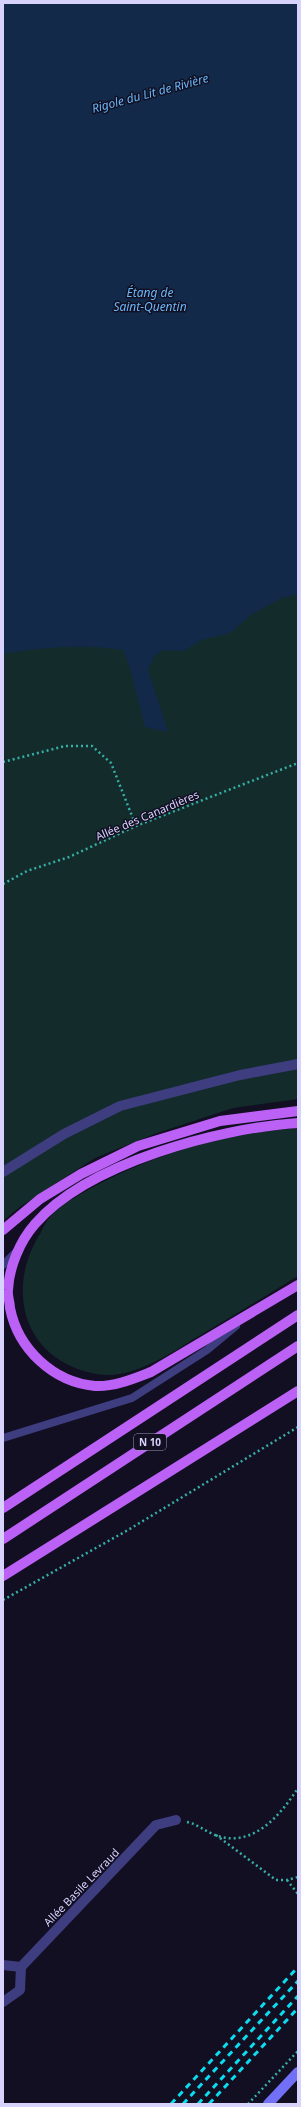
<svg xmlns="http://www.w3.org/2000/svg" width="301" height="2107" font-family="'Noto Sans',sans-serif">
<style>
.green{fill:#132c2b}
.water{fill:#122949}
.lines{fill:none;stroke-linecap:round;stroke-linejoin:round}
.path{stroke:#36aea5;stroke-width:2.5;stroke-dasharray:2 3;stroke-linecap:butt}
.lane{stroke:#3e3d7f;stroke-width:8}
.street{stroke:#3e3d7f;stroke-width:10}
.secondary{stroke:#7170f7;stroke-width:10}
.primary{stroke:#bc61f6;stroke-width:10}
.rail{stroke:#0ddcef;stroke-width:3;stroke-dasharray:6 5;stroke-linecap:butt}
.labels{text-anchor:middle;dominant-baseline:central;stroke-width:3;stroke-linejoin:round;paint-order:stroke}
.shield{fill:#120f23;stroke:#9c98bc;stroke-width:1}
.shield-label{font-size:10px;font-weight:bold;fill:#d7d3fd}
.street-label{font-size:11px;fill:#d7d3fd;stroke:#120f23}
.water-label{font-size:12px;font-style:italic;fill:#68b7f7;stroke:#120f23}
</style>
<rect width="100%" height="100%" fill="#120f23"/>
<!-- green -->
<g class="green">
<polygon points="3,3 298,3 298,1099 233,1108 157,1133 95,1158 21,1206 3,1221"/>
<path d="M298 1128V1276C266 1296 234 1315 202 1334 176 1350 150 1368 120 1374 105 1377 87 1373 73 1367 18 1344 10 1281 40 1234 43 1228 46 1221 51 1216 63 1203 82 1193 97 1185 159 1152 228 1133 298 1128Z"/>
</g>
<!-- water -->
<path class="water" d="M3 3H298V594L282 598 252 614 230 633 201 640 184 651 162 650 154 657 148 670 168 732 145 727 130 668 123 650C85 644 41 647 3 654Z"/>
<g class="lines">
<!-- path -->
<g class="path">
<polyline points="3,762 65,746 92,746 111,763 136,826"/>
<polyline points="3,884 27,871 69,857 136,826 298,763"/>
<polyline points="3,1600 128,1530 298,1427"/>
<path d="M187 1822C197 1824 205 1831 215 1835 252 1849 280 1816 298 1788"/>
<polyline points="216,1835 276,1880 287,1880 298,1877"/>
<polyline points="287,1880 298,1894"/>
<polyline points="248,2104 298,2051"/>
</g>
<!-- lane -->
<g class="lane">
<polyline points="3,1265 17,1251"/>
<polyline points="3,1438 132,1398 207,1350 236,1326"/>
</g>
<!-- street -->
<g class="street">
<polyline points="3,1172 64,1134 120,1106 240,1075 298,1064"/>
<polyline points="3,1965 21,1967 156,1825 176,1820"/>
<polyline points="3,2002 20,1990 21,1967"/>
</g>
<!-- secondary -->
<polyline class="secondary" points="268,2104 298,2072"/>
<!-- primary -->
<g class="primary">
<path d="M298 1123C219 1128 88 1163 35 1224 20 1241 9 1267 8 1290 7 1296 10 1302 10 1308 18 1349 53 1382 95 1386 114 1387 133 1379 151 1372L298 1285"/>
<polyline points="3,1230 40,1199 81,1174 138,1146 220,1121 298,1111"/>
<polyline points="3,1508 298,1315"/>
<polyline points="3,1539 298,1346"/>
<polyline points="3,1576 298,1391"/>
</g>
<!-- rail -->
<g class="rail">
<polyline points="171,2104 298,1967"/>
<polyline points="183,2104 298,1981"/>
<polyline points="198,2104 298,1996"/>
<polyline points="209,2104 298,2008"/>
</g>
</g>
<g class="labels">
<!-- shield labels -->
<rect class="shield" x="134" y="1434" width="32" height="16" rx="3"/>
<g class="shield-label">
<text x="150" y="1442">N 10</text>
</g>
<!-- street labels -->
<g class="street-label">
<text transform="translate(147 815) rotate(-23)">Allée des Canardières</text>
<text transform="translate(81 1887) rotate(-46)">Allée Basile Levraud</text>
</g>
<!-- water labels -->
<g class="water-label">
<text transform="translate(150 93) rotate(-15)">Rigole du Lit de Rivière</text>
<text x="150" y="292">Étang de<tspan x="150" dy="14">Saint-Quentin</tspan></text>
</g>
</g>
<!-- border -->
<rect width="301" height="2107" fill="none" stroke="#d7d3fd" stroke-width="8"/>
</svg>
